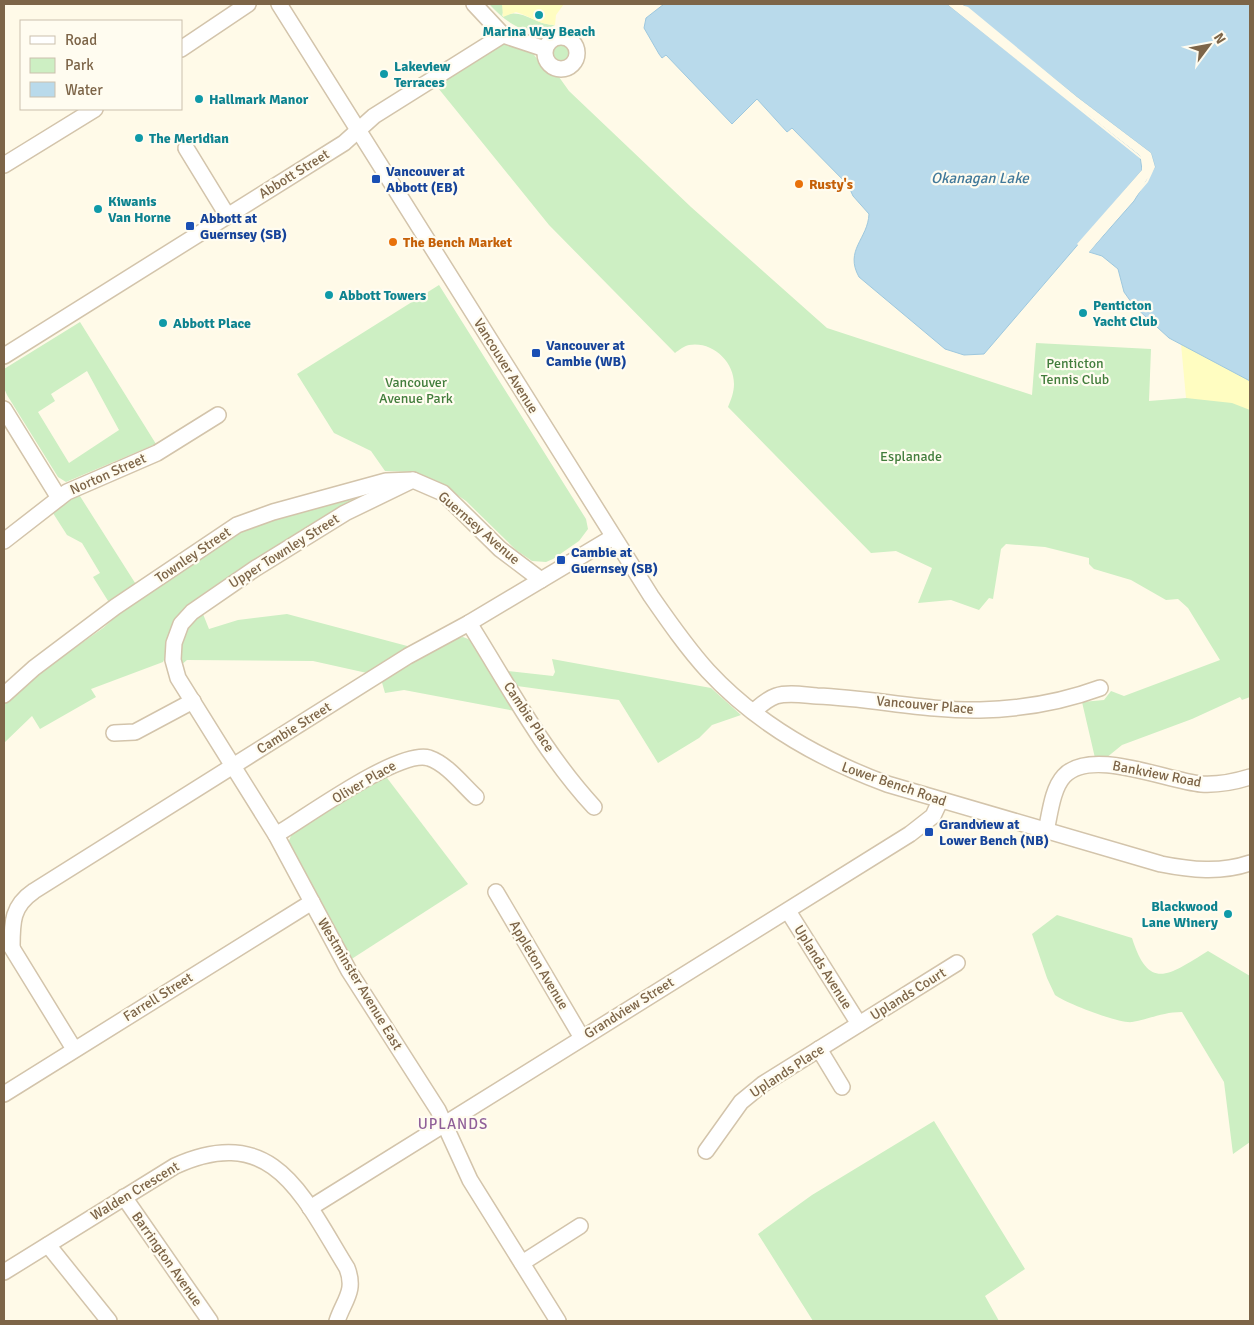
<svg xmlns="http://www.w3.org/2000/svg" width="1254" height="1325" font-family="Signika,sans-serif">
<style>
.green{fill:#cdefc3;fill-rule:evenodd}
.sand{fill:#fffdc1}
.water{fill:#b9daeb;stroke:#9ec8de}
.pier{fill:#fffae8}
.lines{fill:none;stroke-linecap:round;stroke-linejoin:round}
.minor-casing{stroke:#d3c4ab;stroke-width:18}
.minor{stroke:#fff;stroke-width:15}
.culture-dot{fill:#0f9aa8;stroke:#fffcf0;stroke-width:2}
.transit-dot{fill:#1a4fb4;stroke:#fffcf0;stroke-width:2}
.food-dot{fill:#e8710a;stroke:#fffcf0;stroke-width:2}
.labels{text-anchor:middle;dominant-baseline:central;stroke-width:4.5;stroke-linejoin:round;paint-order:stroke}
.culture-label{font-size:14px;font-weight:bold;fill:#0d838f;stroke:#fffcf0;text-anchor:start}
.transit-label{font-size:14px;font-weight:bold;fill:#164399;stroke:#fffcf0;text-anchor:start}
.street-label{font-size:14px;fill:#7d6548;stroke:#fffcf0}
.food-label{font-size:14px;font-weight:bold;fill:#c56008;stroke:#fffcf0;text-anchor:start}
.park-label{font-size:14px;fill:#427d3c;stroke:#fffcf0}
.water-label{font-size:15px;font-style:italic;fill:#41799a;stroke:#fffcf0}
.neighbourhood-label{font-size:15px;letter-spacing:1px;fill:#906099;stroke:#fffcf0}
</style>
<rect width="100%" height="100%" fill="#fffae8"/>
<!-- green -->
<g class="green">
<path d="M489 4H502L504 9 502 16C522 7 535 25 555 25 527 39 508 24 489 4Z"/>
<path d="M501 43 532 52 546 71 559 77 569 91 691 207 827 328 1032 395 1036 343 1151 349 1149 401 1186 398 1250 381V697L1242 700 1240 697 1192 719 1122 745 1106 758H1095L1082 702 1104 700 1111 691 1124 696 1220 660 1188 608 1178 599 1166 600 1131 580 1094 569 1089 564V558L1045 547 1006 544 1001 549 993 599 989 598 979 610 951 600 918 603 932 568 896 551 871 553 728 407C731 400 734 392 734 384 734 361 712 341 689 345 684 346 679 350 675 353L549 225 434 83Z"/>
<circle cx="562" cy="53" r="10"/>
<polygon points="439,285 586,519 588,529 579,541 553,559 546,562 532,561 516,550 466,501 437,481 411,472 385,471 371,451 334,433 297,374"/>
<path d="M80 322 156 444 66 482 58 477 7 395 4 388V369ZM87 371 119 430 69 463 38 412 55 401 51 394Z"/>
<path d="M390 483 189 609 163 662 91 689 96 697 40 729 32 716 4 743V702L21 686 103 628 139 597 237 534C264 521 292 514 321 507 345 501 366 486 390 483Z"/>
<polygon points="78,493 137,586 110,604 93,577 100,573 82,543 67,535 51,510"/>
<polygon points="201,609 209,629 238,620 287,614 411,647 367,673 313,661 187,660 180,666 181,635"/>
<polygon points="463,637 476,642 520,712 404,690 385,693 381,679 451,639"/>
<polygon points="552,659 711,688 741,715 712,725 699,738 658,763 619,700 517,686 508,671 553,676 555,672"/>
<polygon points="384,774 468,884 350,960 288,843 293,831"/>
<path d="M1057 915 1132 938C1149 992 1169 975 1208 951L1250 976V1142L1233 1154 1224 1082 1182 1012C1163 1012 1150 1019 1132 1022 1120 1024 1065 1003 1055 995L1047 978 1032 934Z"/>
<polygon points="934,1121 1025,1269 985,1296 999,1321 813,1321 758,1234 812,1195"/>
</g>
<!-- sand -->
<g class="sand">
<path d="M502 4H564L556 15 555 25C539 25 530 16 516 12L503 17Z"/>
<polygon points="1181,344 1250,381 1250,410 1232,403 1186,398"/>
</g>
<!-- water -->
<g class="water">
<path d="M664 4H947L1140 156 1142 170 984 354 964 355 945 349 859 277C844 250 868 239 869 214L853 196 848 185 792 128 787 132 757 99 732 124 666 55 662 58 659 54 644 28 646 18Z"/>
<polygon points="962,4 1250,4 1250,381 1169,338 1134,306 1124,292 1118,269 1102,256 1089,252 1134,201 1155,167 1151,153 1077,97"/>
</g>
<!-- pier -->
<g class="pier">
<polygon points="947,4 951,4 1144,159 1144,171 1079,246 1077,244 1142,170 1142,160"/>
<polygon points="959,4 968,7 1077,97 1151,153 1155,167 1148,182 1089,252 1087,251 1146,181 1152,167 1149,155 1075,99"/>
</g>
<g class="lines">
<defs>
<g id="minor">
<path d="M279 4 651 596C669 622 687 648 708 671 756 723 822 760 887 784L1161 864C1191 870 1221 873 1250 863"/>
<polyline points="474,4 503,35 545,49"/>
<circle cx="561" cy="53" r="16"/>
<polyline points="181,49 248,4"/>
<polyline points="186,148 227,215"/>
<polyline points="4,165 95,109"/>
<polyline points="4,356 344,143 374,116 503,35"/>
<polyline points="4,409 59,498"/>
<polyline points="413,480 345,513 256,568 192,612 181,624 174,643 173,660 178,678 276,835 349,971 438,1110 470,1180 558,1321"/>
<polyline points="4,541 67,492 157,453 218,415"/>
<path d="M469 623C508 685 544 753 594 807"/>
<polyline points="4,695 34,668 115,607 237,525 273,512 386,481 413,480 443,493 500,549 541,580"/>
<path d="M754 711C761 705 767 699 776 696 788 692 804 695 817 696 872 698 926 711 980 710 1020 709 1062 702 1100 688"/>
<polyline points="114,733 135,732 193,701"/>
<path d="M1046 831C1050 814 1052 789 1064 776 1091 747 1167 781 1201 784 1218 785 1234 782 1250 777"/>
<path d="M276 835C305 818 399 749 429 758 447 764 462 784 476 797"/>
<polyline points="496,892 582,1038"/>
<polyline points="788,911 859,1024"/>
<polyline points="7,940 74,1049"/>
<path d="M12 947C12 922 12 906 34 891L408 656 469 623 613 537"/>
<polyline points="819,1049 842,1087"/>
<polyline points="4,1094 312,902"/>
<polyline points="706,1151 741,1102 763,1084 957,963"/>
<polyline points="124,1197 210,1321"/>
<polyline points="310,1208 910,834 933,816 940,801"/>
<polyline points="48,1245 109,1321"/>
<polyline points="522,1263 580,1226"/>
<path d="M4 1272 175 1166C274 1121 303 1197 347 1268 356 1291 344 1300 337 1321"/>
</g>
</defs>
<!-- minor casing -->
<use href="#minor" class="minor-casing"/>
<!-- minor -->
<use href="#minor" class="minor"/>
</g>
<!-- markers -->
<g class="culture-dot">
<circle cx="539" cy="15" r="5"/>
<circle cx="384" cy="74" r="5"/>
<circle cx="199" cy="99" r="5"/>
<circle cx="139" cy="138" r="5"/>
<circle cx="98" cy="209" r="5"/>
<circle cx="329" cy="295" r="5"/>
<circle cx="1083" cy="313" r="5"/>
<circle cx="163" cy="323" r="5"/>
<circle cx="1228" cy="914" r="5"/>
</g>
<g class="transit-dot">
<rect x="371" y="174" width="10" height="10" rx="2.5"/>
<rect x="185" y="221" width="10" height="10" rx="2.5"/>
<rect x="531" y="348" width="10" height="10" rx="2.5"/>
<rect x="556" y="555" width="10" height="10" rx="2.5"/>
<rect x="924" y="827" width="10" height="10" rx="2.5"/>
</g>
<g class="food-dot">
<circle cx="799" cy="184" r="5"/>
<circle cx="393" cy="242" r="5"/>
</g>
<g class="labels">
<!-- culture labels -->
<g class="culture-label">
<text x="539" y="31" text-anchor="middle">Marina Way Beach</text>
<text x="394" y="66">Lakeview<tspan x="394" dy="16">Terraces</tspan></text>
<text x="209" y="99">Hallmark Manor</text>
<text x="149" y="138">The Meridian</text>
<text x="108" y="201">Kiwanis<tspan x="108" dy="16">Van Horne</tspan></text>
<text x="339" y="295">Abbott Towers</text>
<text x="1093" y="305">Penticton<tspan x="1093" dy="16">Yacht Club</tspan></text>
<text x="173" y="323">Abbott Place</text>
<text x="1218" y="906" text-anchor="end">Blackwood<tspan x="1218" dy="16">Lane Winery</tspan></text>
</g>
<!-- transit labels -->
<g class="transit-label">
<text x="386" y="171">Vancouver at<tspan x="386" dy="16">Abbott (EB)</tspan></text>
<text x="200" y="218">Abbott at<tspan x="200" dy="16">Guernsey (SB)</tspan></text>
<text x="546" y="345">Vancouver at<tspan x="546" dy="16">Cambie (WB)</tspan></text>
<text x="571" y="552">Cambie at<tspan x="571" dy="16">Guernsey (SB)</tspan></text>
<text x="939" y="824">Grandview at<tspan x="939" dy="16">Lower Bench (NB)</tspan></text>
</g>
<!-- street labels -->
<g class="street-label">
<text transform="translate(294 174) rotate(-32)">Abbott Street</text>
<text transform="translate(506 366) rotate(58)">Vancouver Avenue</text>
<text transform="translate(108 474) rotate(-24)">Norton Street</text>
<text transform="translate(479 528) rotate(41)">Guernsey Avenue</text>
<text transform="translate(284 551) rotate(-32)">Upper Townley Street</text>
<text transform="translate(193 555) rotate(-34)">Townley Street</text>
<text transform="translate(925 705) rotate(5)">Vancouver Place</text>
<text transform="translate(529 717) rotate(57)">Cambie Place</text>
<text transform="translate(294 728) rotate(-32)">Cambie Street</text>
<text transform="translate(1157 774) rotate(11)">Bankview Road</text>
<text transform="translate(364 782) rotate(-30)">Oliver Place</text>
<text transform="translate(894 784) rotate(19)">Lower Bench Road</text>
<text transform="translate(539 965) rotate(59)">Appleton Avenue</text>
<text transform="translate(823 967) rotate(58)">Uplands Avenue</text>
<text transform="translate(360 984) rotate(59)">Westminster Avenue East</text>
<text transform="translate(908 994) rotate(-32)">Uplands Court</text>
<text transform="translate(158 997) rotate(-32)">Farrell Street</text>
<text transform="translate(629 1008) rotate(-32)">Grandview Street</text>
<text transform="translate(787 1071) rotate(-33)">Uplands Place</text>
<text transform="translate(135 1191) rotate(-31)">Walden Crescent</text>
<text transform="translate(167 1259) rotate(55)">Barrington Avenue</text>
</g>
<!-- food labels -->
<g class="food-label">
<text x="809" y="184">Rusty's</text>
<text x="403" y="242">The Bench Market</text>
</g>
<!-- park labels -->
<g class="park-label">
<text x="1075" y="363">Penticton<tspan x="1075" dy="16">Tennis Club</tspan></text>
<text x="416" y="382">Vancouver<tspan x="416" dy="16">Avenue Park</tspan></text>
<text x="911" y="456">Esplanade</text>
</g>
<!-- water labels -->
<g class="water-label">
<text x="980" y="178">Okanagan Lake</text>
</g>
<!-- neighbourhood labels -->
<g class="neighbourhood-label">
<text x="453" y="1124">UPLANDS</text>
</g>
</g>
<!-- border -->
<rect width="1254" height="1325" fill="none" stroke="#7d6548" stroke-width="10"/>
<!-- legend -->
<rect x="20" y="20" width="162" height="90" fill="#fffcf0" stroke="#cbc0ad"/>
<rect x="30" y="36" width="25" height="8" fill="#ffffff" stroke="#cbc0ad"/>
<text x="65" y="45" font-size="15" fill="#7d6548">Road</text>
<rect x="30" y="58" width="25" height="15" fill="#cdefc3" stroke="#cbc0ad"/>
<text x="65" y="70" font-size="15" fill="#7d6548">Park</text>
<rect x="30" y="82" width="25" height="15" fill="#b9daeb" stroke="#cbc0ad"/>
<text x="65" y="95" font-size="15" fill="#7d6548">Water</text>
<!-- north arrow -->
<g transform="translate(1209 45) rotate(58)" stroke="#fffcf0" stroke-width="4" paint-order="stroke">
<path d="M0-4L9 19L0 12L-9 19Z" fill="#7d6548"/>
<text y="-8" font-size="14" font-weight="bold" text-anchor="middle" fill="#7d6548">N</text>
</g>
</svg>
